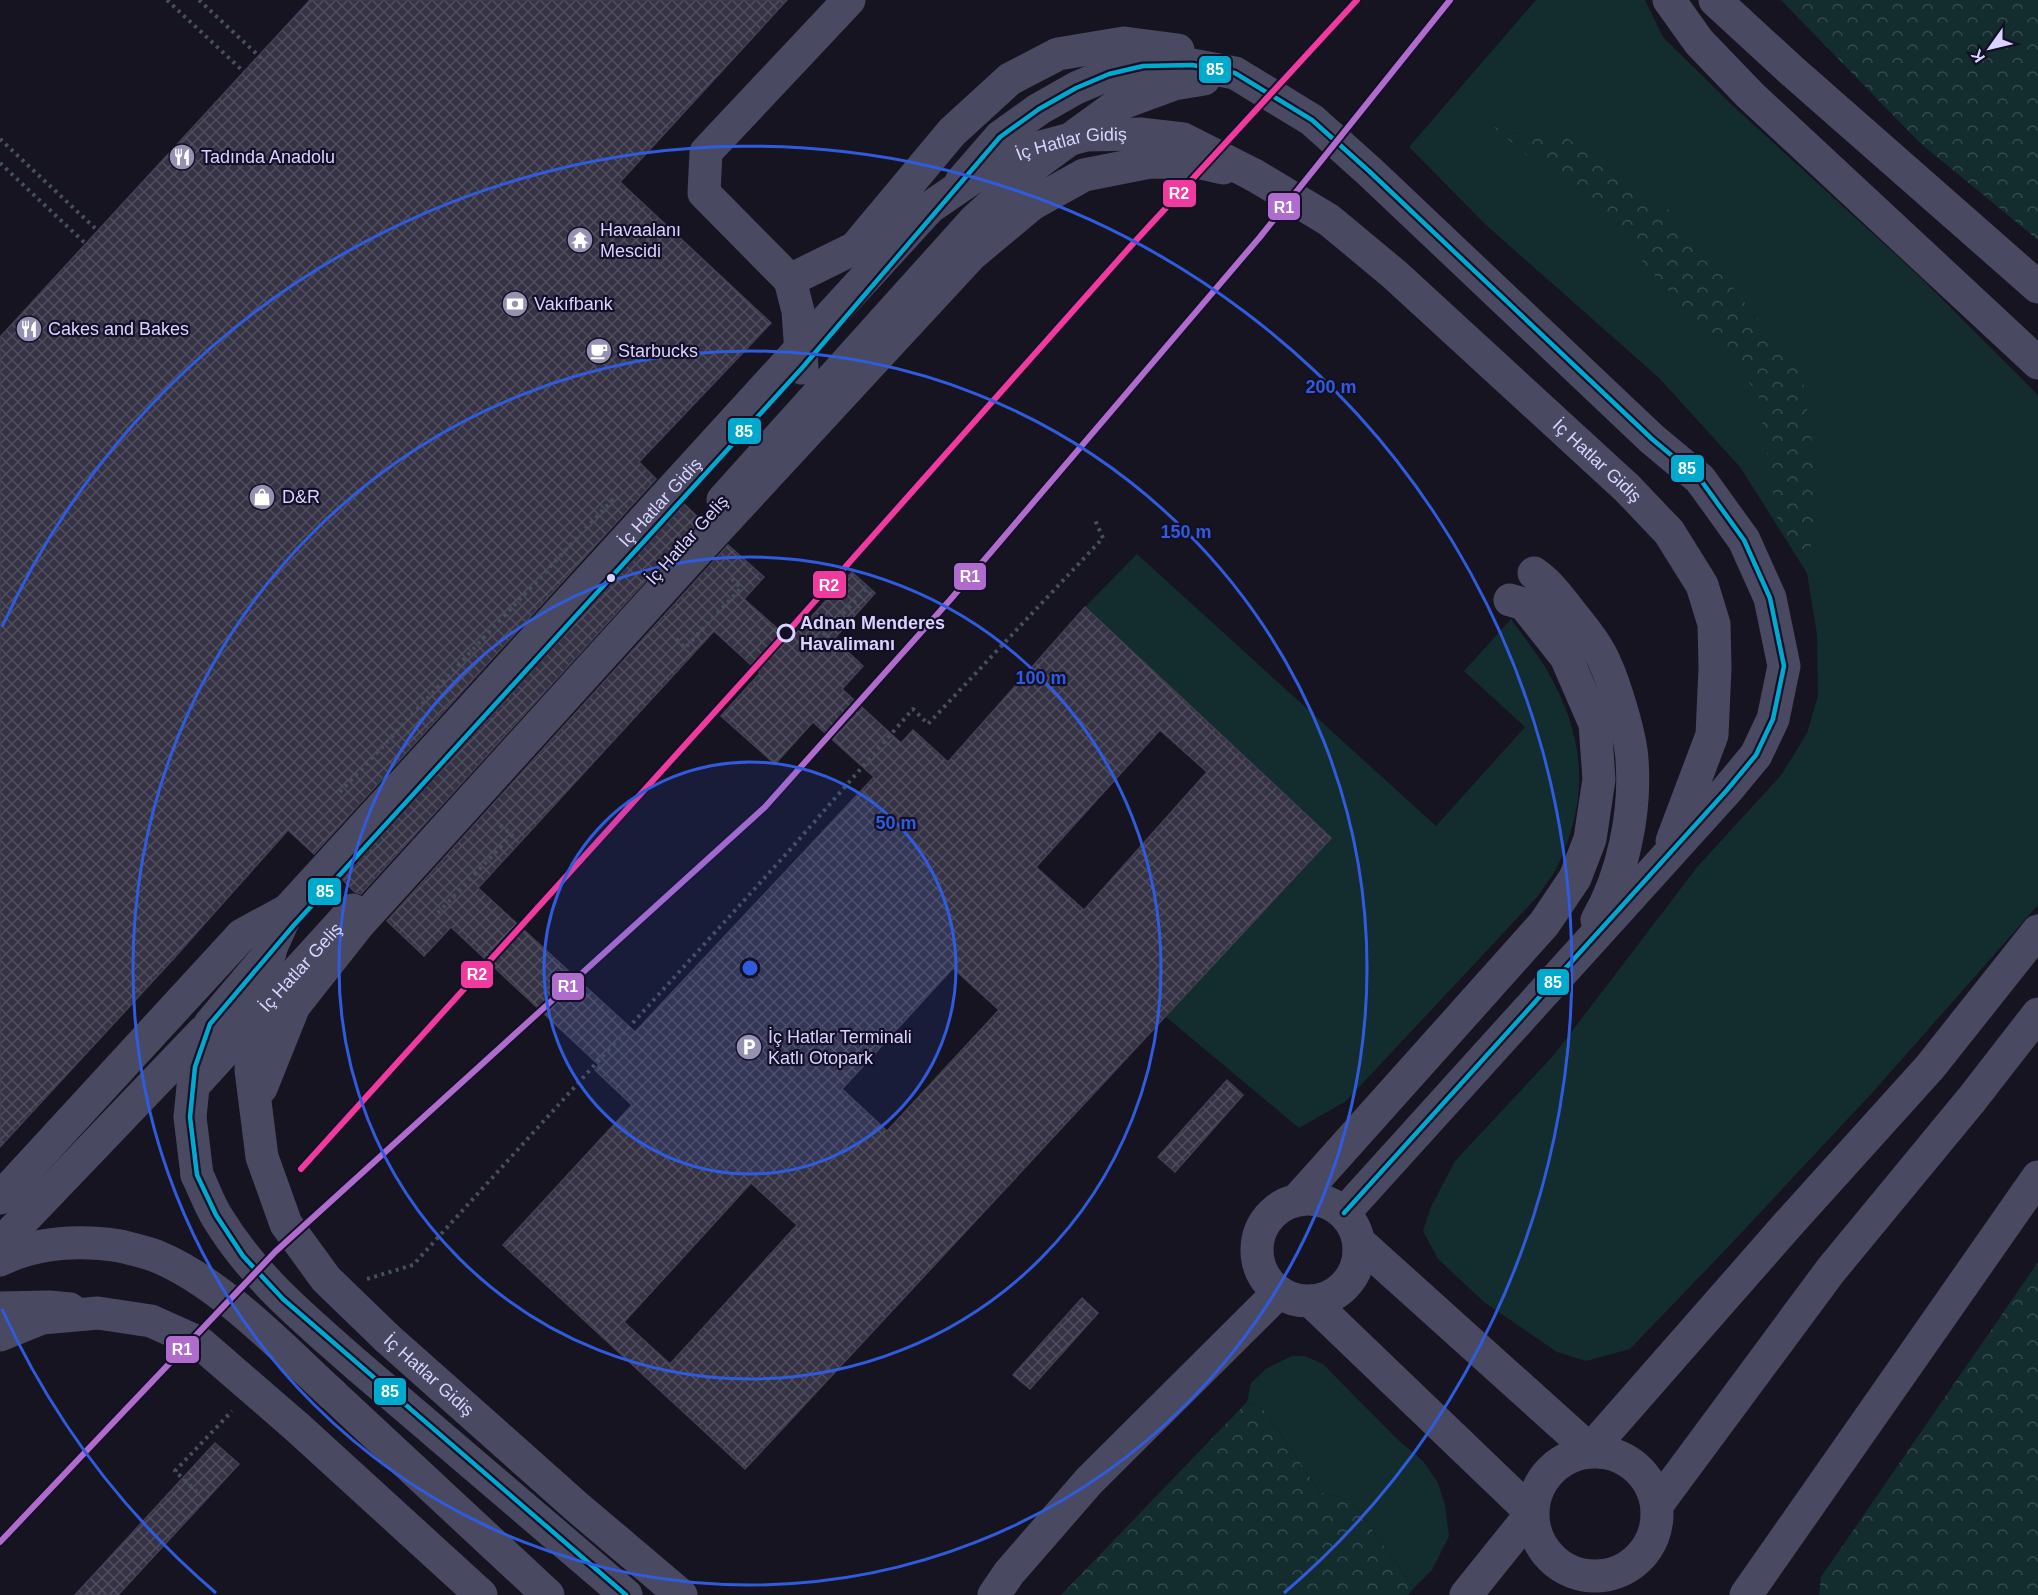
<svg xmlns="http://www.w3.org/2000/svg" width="2038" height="1595" font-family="Helvetica,sans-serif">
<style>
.grass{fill:#132c2d}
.forest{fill:url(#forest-crowns)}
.building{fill:url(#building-cross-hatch);stroke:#433f54;stroke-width:1.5;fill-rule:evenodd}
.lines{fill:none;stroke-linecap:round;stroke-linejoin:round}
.path{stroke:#44505f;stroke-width:4;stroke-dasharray:3 4.5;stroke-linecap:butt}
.minor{stroke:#4a4962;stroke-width:33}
.minor-bridge{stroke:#4a4962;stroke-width:33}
.bus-1-casing{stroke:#130f26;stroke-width:9}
.bus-1{stroke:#00a9ce;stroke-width:4.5}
.rail-1-casing{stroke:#130f26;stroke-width:10}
.rail-2-casing{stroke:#130f26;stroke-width:10}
.rail-1{stroke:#b06ccc;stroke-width:6}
.rail-2{stroke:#f13a9d;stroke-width:6}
.ring{fill:none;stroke:#305bdc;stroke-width:3}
.bus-dot{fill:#d9d4ff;stroke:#130f26;stroke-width:2}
.stop-dot{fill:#130f26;stroke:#d9d4ff;stroke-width:3}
.labels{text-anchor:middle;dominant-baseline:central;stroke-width:4.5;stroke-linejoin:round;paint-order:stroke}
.street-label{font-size:18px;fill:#d9d4ff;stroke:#130f26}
.poi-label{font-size:18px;fill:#d9d4ff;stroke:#130f26;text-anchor:start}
.stop-label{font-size:18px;font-weight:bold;fill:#d9d4ff;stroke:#130f26;text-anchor:start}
.centre{fill:#305bdc;stroke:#130f26;stroke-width:3}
.ring-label{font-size:18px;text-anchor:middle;font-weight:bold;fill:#305bdc;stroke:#130f26;stroke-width:4.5;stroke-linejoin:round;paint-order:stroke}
.line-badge{stroke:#130f26;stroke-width:2}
.badge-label{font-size:16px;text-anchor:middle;font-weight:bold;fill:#fff}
</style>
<defs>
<pattern id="forest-crowns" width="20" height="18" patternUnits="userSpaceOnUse" patternTransform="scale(1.5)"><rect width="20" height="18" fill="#132c2d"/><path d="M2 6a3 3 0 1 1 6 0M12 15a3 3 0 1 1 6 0" fill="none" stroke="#354a4c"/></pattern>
<pattern id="building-cross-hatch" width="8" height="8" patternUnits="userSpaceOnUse" patternTransform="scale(1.5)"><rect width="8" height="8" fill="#343243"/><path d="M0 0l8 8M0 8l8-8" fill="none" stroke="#514f5f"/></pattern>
</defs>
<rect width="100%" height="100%" fill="#161421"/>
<!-- grass -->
<g class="grass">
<polygon points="1536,0 1645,0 1663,37 1731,104 1918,275 2038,395 2038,905 1873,1092 1729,1246 1630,1349 1586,1361 1557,1352 1484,1302 1438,1259 1423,1231 1431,1207 1455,1161 1553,1056 1698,866 1782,774 1807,733 1818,696 1817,635 1807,573 1740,467 1659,378 1486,225 1409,147"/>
<path d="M1137 554 1436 826 1525 727 1464 671 1511 619C1523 636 1537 653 1548 672 1585 738 1590 796 1558 865 1553 876 1544 886 1538 896L1346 1101 1299 1128 1166 1017 1331 838 1085 607Z"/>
<polygon points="1292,1356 1305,1356 1323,1364 1396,1438 1423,1461 1438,1483 1445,1505 1449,1536 1432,1570 1414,1588 1351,1500 1320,1492 1265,1411 1247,1402 1251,1383 1267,1368"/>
</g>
<!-- forest -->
<g class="forest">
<polygon points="1781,0 2038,0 2038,240 1920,143"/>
<polygon points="1493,127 1564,136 1673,213 1802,374 1819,491 1807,572 1778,524 1758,393 1609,223"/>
<polygon points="2038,1262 2038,1595 1819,1595 1821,1577"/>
<polygon points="1247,1402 1265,1411 1320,1492 1351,1500 1414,1588 1408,1595 1061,1595"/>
</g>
<!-- building -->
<g class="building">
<polygon points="310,0 787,0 620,182 771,323 639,462 656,479 314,854 288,830 175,957 0,1147 0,337"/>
<polygon points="684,504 701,520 361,894 355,892 342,879"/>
<path d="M728 545 764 577 744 599 790 640 852 572 875 593 834 639 863 666 842 689 901 743 913 730 948 762 1085 607 1331 838 745 1469 503 1245 632 1105 595 1070 599 1065 451 927 424 956 387 921ZM714 631 760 673 721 716 775 764 813 722 874 777 635 1032 478 888ZM1160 730 1207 772 1084 910 1036 867ZM953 968 999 1010 887 1131 842 1089ZM751 1183 797 1225 670 1364 624 1322Z"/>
<polygon points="1227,1080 1243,1095 1175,1172 1158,1157"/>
<polygon points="1082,1298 1098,1313 1030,1389 1013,1375"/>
<polygon points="215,1443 239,1464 118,1595 75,1595"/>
</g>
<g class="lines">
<!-- path -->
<g class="path">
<polyline points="167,0 244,72"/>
<polyline points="199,0 261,58"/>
<polyline points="0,139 98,231"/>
<polyline points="0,163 86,244"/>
<polyline points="676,639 685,648 741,588 732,579"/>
<polyline points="818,641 868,587"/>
<polyline points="340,792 617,495"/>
<polyline points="438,913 512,835 500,825"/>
<polyline points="367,1279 413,1265 788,852 913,709 928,724 1103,538 1095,520"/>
<polyline points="197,1492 175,1471 232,1411"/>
</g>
<!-- minor -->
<g class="minor">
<polyline points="1669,0 1699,42 1750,95 2038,363"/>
<polyline points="1715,0 1791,70 2038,287"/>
<path id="s1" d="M1254 175 1329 220 1394 274 1627 488 1669 532 1702 585 1714 624 1715 668 1712 735 1672 841"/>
<polyline points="961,182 1000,137 1039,109 1076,88 1109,74 1143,66 1192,65 1235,73 1312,120 1370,172 1652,439 1700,479 1744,540 1770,598 1784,666 1773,719 1756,755 1727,790 1344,1213"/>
<polyline points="790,280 704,193 706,152 849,0"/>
<polyline points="802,368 798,311 790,280 855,248 952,132 1010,79 1058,54 1124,43 1178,50"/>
<polyline points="723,500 974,221 1036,164 1117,105 1174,84 1204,79"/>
<path d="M1534 573C1550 584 1560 599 1572 614 1584 629 1597 645 1605 663 1615 685 1631 737 1632 760 1636 812 1623 875 1597 920"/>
<path id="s2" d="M194 1085 353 910"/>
<polyline points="197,1175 190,1117 195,1067 210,1024 270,953"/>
<polyline points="0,1198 242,935 288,910"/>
<circle cx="1308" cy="1250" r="51"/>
<polyline points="1297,1200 1544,924 1575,878 1590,839 1599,779 1595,724 1566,657 1524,604 1510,600"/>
<polyline points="1359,1242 1590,1450"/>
<polyline points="0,1244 203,1032"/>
<path d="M0 1260C37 1242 80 1240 120 1246"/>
<polyline points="1311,1301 1532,1513"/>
<polyline points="0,1308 49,1307 70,1309"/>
<path id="s3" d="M387 1338 577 1507 681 1595"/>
<polyline points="358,1366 626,1595"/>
<polyline points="331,1393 548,1595"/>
<polyline points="297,1427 481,1595"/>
<polyline points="1590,1450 1790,1222 1930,1067 2038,931"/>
<circle cx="1595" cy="1514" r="62"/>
<polyline points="1657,1505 1831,1270 1972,1099 2038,1014"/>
<polyline points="994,1595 1009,1573 1089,1481 1279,1292"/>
<polyline points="1466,1595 1532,1513"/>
<polyline points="1746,1595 2038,1177"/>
</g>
<!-- minor-bridge -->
<g class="minor-bridge">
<polyline points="261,1088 294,1006 358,925 689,560 971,255 1032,204 1084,175 1150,162 1201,163 1223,168"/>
<path d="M197 1175C204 1189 209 1204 217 1217 254 1278 305 1319 358 1366"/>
<path d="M120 1246C132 1249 145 1252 156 1256 220 1282 281 1347 331 1393"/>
<polyline points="0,1335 42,1318 98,1313 151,1321 200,1343 297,1427"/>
<path id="s4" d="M387 1338 326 1279 286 1224 262 1157 251 1070 256 996 265 961 288 910 929 208 990 166 1030 150 1086 135 1140 134 1183 139 1254 175"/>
</g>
<defs>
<polyline id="bus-1" points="626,1595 283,1299 243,1256 216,1215 197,1175 190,1117 195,1067 210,1024 294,925 802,368 1000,137 1039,109 1076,88 1109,74 1143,66 1192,65 1235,73 1312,120 1370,172 1652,439 1700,479 1744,540 1770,598 1784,666 1773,719 1756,755 1727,790 1344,1213"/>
</defs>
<!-- bus-1 casing -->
<use href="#bus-1" class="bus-1-casing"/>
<!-- bus-1 -->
<use href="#bus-1" class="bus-1"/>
<defs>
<polyline id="rail-1" points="0,1542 275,1252 765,807 950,600 1260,237 1450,0"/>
<polyline id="rail-2" points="301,1169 791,628 1129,248 1357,0"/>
</defs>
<!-- rail-1 casing -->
<use href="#rail-1" class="rail-1-casing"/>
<!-- rail-2 casing -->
<use href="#rail-2" class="rail-2-casing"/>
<!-- rail-1 -->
<use href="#rail-1" class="rail-1"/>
<!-- rail-2 -->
<use href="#rail-2" class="rail-2"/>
</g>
<!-- distance rings -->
<circle cx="750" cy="968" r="206" fill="#305bdc" fill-opacity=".12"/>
<g class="ring">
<circle cx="750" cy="968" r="206"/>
<circle cx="750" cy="968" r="411"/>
<circle cx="750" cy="968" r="617"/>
<path d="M216 1593A822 822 0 0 1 2 1309M2 627A822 822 0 1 1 1284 1593"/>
</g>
<!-- icons -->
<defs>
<symbol id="restaurant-disc" viewBox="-11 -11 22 22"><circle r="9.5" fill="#9591b1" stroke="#130f26"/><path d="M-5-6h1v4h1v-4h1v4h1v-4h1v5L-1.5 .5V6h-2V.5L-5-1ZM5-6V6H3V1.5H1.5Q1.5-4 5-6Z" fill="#fff"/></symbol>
<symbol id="temple-disc" viewBox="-11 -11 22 22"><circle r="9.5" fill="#9591b1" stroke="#130f26"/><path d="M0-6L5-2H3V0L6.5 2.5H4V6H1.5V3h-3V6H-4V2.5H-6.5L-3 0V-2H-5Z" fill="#fff"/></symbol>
<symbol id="bank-disc" viewBox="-11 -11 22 22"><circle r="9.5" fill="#9591b1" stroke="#130f26"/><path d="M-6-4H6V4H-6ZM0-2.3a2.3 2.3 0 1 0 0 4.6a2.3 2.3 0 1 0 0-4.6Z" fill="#fff"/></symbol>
<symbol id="cafe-disc" viewBox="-11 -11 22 22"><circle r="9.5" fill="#9591b1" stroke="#130f26"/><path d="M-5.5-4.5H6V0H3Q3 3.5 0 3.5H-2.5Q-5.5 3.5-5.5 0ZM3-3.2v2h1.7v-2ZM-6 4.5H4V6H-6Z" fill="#fff"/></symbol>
<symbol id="shop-disc" viewBox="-11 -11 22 22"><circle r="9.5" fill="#9591b1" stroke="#130f26"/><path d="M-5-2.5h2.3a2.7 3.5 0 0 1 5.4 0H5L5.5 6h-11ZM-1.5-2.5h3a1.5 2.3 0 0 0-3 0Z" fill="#fff"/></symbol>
<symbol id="parking-disc" viewBox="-11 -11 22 22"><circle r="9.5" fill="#9591b1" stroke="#130f26"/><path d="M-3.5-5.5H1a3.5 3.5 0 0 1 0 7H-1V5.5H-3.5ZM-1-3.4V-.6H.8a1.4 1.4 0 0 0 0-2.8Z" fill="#fff"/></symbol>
</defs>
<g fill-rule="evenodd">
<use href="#restaurant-disc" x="167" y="142" width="30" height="30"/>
<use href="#temple-disc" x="565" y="225" width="30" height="30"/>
<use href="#bank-disc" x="500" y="289" width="30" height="30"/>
<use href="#restaurant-disc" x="14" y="314" width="30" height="30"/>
<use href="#cafe-disc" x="584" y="336" width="30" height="30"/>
<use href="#shop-disc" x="247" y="482" width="30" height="30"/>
<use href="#parking-disc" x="734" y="1032" width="30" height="30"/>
</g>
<!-- markers -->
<circle class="bus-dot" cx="611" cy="578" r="5"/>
<circle class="stop-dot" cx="786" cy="633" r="8"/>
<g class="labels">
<!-- street labels -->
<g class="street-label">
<text stroke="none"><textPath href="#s4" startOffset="1588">İç Hatlar Gidiş</textPath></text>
<text stroke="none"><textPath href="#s1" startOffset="448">İç Hatlar Gidiş</textPath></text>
<text stroke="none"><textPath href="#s4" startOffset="1030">İç Hatlar Gidiş</textPath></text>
<text transform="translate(687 540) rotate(-48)">İç Hatlar Geliş</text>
<text stroke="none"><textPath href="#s2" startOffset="159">İç Hatlar Geliş</textPath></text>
<text stroke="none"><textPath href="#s3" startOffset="56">İç Hatlar Gidiş</textPath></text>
</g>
<!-- poi labels -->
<g class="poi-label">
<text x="201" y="157">Tadında Anadolu</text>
<text x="600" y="230">Havaalanı<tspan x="600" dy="21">Mescidi</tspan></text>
<text x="534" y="304">Vakıfbank</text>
<text x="48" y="329">Cakes and Bakes</text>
<text x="618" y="351">Starbucks</text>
<text x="282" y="497">D&amp;R</text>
<text x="768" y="1037">İç Hatlar Terminali<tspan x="768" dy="21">Katlı Otopark</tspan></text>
</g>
<!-- stop labels -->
<g class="stop-label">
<text x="800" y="623">Adnan Menderes<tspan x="800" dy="21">Havalimanı</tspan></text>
</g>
</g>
<circle cx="750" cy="968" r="9" class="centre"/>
<g class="ring-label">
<text x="1331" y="393">200 m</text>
<text x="1186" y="538">150 m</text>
<text x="1041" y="684">100 m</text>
<text x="896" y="829">50 m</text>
</g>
<g class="line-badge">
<rect x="1198" y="55" width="34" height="29" rx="6" fill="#00a9ce"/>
<rect x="1162" y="179" width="35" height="29" rx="6" fill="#f13a9d"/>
<rect x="1267" y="192" width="34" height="29" rx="6" fill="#b06ccc"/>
<rect x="727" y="417" width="35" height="28" rx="6" fill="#00a9ce"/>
<rect x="1670" y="454" width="35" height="29" rx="6" fill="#00a9ce"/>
<rect x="953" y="562" width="34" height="29" rx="6" fill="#b06ccc"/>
<rect x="812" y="570" width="35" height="29" rx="6" fill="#f13a9d"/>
<rect x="307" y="877" width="35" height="29" rx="6" fill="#00a9ce"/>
<rect x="460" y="960" width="34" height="29" rx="6" fill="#f13a9d"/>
<rect x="1536" y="968" width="34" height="28" rx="6" fill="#00a9ce"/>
<rect x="551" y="972" width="34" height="29" rx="6" fill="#b06ccc"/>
<rect x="165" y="1335" width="35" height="29" rx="6" fill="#b06ccc"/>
<rect x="373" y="1377" width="34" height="29" rx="6" fill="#00a9ce"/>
</g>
<g class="badge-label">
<text x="1215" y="75">85</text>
<text x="1179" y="199">R2</text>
<text x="1284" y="213">R1</text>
<text x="744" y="437">85</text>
<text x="1687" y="474">85</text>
<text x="970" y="582">R1</text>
<text x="829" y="591">R2</text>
<text x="325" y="897">85</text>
<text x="477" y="980">R2</text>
<text x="1553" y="988">85</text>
<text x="568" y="992">R1</text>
<text x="182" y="1355">R1</text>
<text x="390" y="1397">85</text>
</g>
<!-- north arrow -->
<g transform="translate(1990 48) rotate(236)" stroke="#130f26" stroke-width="4.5" paint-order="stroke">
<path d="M0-4.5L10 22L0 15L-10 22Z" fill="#d9d4ff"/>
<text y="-9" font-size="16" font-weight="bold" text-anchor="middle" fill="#d9d4ff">K</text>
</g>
</svg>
